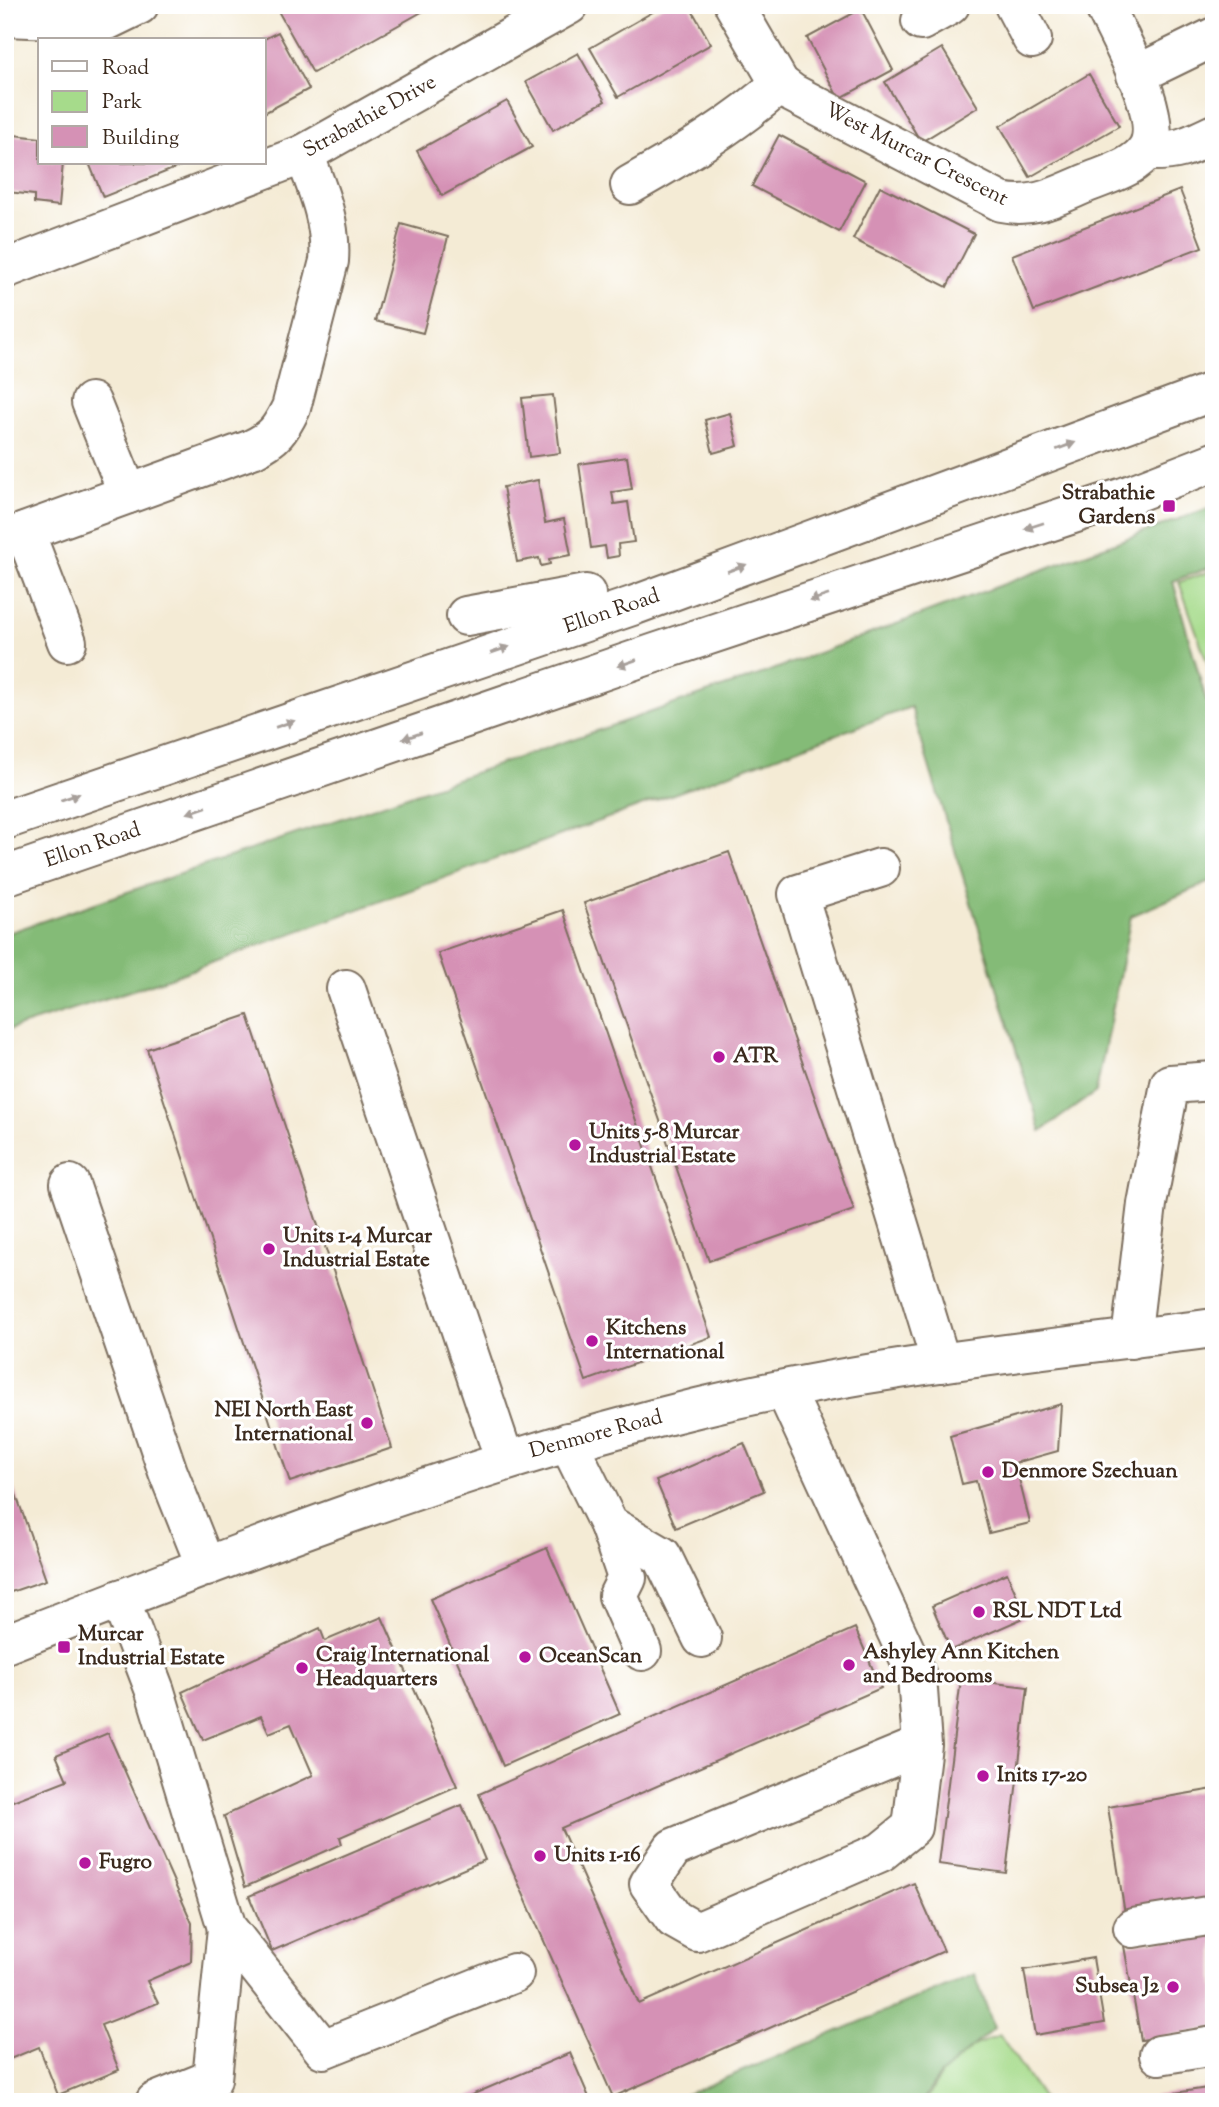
<svg xmlns="http://www.w3.org/2000/svg" width="1219" height="2107" font-family="'Sorts Mill Goudy',serif">
<style>
.green{fill:#a6db8b;stroke:#708254;stroke-width:2}
.forest{fill:#84bb77;stroke:#60724a;stroke-width:2}
.building{fill:#d591b5}
.lines{fill:none;stroke-linecap:round;stroke-linejoin:round}
.minor-casing{stroke:#7c6e5e;stroke-width:42}
.major-casing{stroke:#7c6e5e;stroke-width:42}
.minor{stroke:#fff;stroke-width:38}
.major{stroke:#fff;stroke-width:38}
.oneway{fill:#a79f9a}
.poi-dot{fill:#b5179e;stroke:#fff;stroke-width:2.5}
.labels{text-anchor:middle;dominant-baseline:central;stroke-width:6;stroke-linejoin:round;paint-order:stroke}
.street-label{font-size:21px;fill:#3b2a1e;stroke:#fff}
.poi-label{font-size:21px;font-weight:bold;fill:#3b2a1e;stroke:#fff;text-anchor:start}
</style>
<rect width="100%" height="100%" fill="#fff"/>
<filter id="ink" filterUnits="userSpaceOnUse"><feTurbulence type="fractalNoise" baseFrequency=".0143" numOctaves="2"/><feDisplacementMap in="SourceGraphic" scale="14" xChannelSelector="R" yChannelSelector="G"/><feConvolveMatrix kernelMatrix="1 2 1 2 8 2 1 2 1" color-interpolation-filters="sRGB"/></filter>
<filter id="wash" filterUnits="userSpaceOnUse"><feTurbulence type="fractalNoise" baseFrequency=".00686" numOctaves="4" result="noise"/><feDisplacementMap in="SourceGraphic" scale="28" xChannelSelector="R" yChannelSelector="G"/><feGaussianBlur stdDeviation="1.57" result="paint"/><feColorMatrix in="noise" values="0 0 0 0 0 0 0 0 0 0 0 0 0 0 0 0 0 1.4 0 .05"/><feComposite in="paint" operator="in"/></filter>
<g filter="url(#wash)">
<rect width="100%" height="100%" fill="#f4ebd5"/>
<!-- green -->
<g class="green">
<polygon points="1214,570 1214,682 1179,582"/>
<polygon points="1000,2035 1045,2102 925,2102 952,2055"/>
</g>
<!-- forest -->
<g class="forest">
<polygon points="1214,506 1214,566 1173,581 1214,729 1214,880 1131,916 1096,1092 1041,1131 911,707 170,978 5,1031 5,934 759,675"/>
<polygon points="975,1974 994,2028 939,2076 922,2102 668,2102"/>
</g>
<g id="blocks">
<!-- building -->
<g class="building">
<polygon points="289,5 434,5 313,73 278,11"/>
<polygon points="665,5 689,5 711,44 618,97 590,48"/>
<polygon points="861,9 893,70 839,99 807,38"/>
<polygon points="278,32 309,89 264,113 264,39"/>
<polygon points="942,48 978,107 921,142 885,82"/>
<polygon points="578,53 605,101 553,130 526,82"/>
<polygon points="1089,74 1119,126 1030,177 1000,126"/>
<polygon points="507,101 532,147 442,196 417,151"/>
<polygon points="5,134 40,138 40,163 63,163 59,206 34,203 34,195 8,192 5,203"/>
<polygon points="779,135 866,181 839,232 752,186"/>
<polygon points="89,163 188,163 103,197"/>
<polygon points="880,186 974,234 947,287 853,239"/>
<polygon points="1180,190 1202,247 1034,311 1012,255"/>
<polygon points="401,224 448,237 423,333 375,321"/>
<polygon points="553,395 560,453 529,457 522,398"/>
<polygon points="730,413 738,446 713,453 705,420"/>
<polygon points="627,457 632,489 612,492 614,504 628,502 634,542 618,544 619,556 607,558 605,546 591,548 579,464"/>
<polygon points="538,480 545,523 564,519 571,555 549,559 550,564 541,566 539,558 517,562 503,487"/>
<polygon points="729,852 854,1210 709,1261 584,903"/>
<polygon points="563,910 711,1337 586,1381 438,953"/>
<polygon points="248,1015 392,1448 290,1482 147,1049"/>
<polygon points="1061,1404 1058,1451 1015,1463 1030,1523 989,1533 976,1481 962,1484 950,1436"/>
<polygon points="744,1443 764,1491 676,1528 656,1481"/>
<polygon points="5,1463 46,1580 5,1594"/>
<polygon points="547,1548 620,1714 503,1766 430,1599"/>
<polygon points="1007,1573 1026,1617 951,1650 932,1606"/>
<polygon points="382,1617 457,1786 340,1837 342,1844 245,1887 224,1816 313,1775 291,1724 269,1733 261,1716 203,1740 182,1692 320,1628 325,1641"/>
<polygon points="855,1628 881,1688 561,1828 639,2004 914,1883 944,1951 613,2097 479,1794"/>
<polygon points="961,1679 1028,1687 1006,1873 938,1864"/>
<polygon points="108,1733 192,1923 191,1962 147,1981 158,2003 101,2025 119,2070 58,2095 39,2047 5,2061 5,1804 67,1780 56,1755"/>
<polygon points="1214,1789 1214,1899 1125,1914 1108,1807"/>
<polygon points="462,1805 485,1860 272,1951 249,1896"/>
<polygon points="1214,1932 1214,2028 1141,2040 1124,1946"/>
<polygon points="1093,1958 1104,2023 1035,2035 1024,1970"/>
<polygon points="570,2053 591,2102 455,2102"/>
<polygon points="1214,2087 1214,2102 1129,2102 1129,2100"/>
</g>
</g>
</g>
<g filter="url(#ink)">
<use href="#blocks" fill-opacity="0" stroke="#7c6e5e" stroke-width="2"/>
<g class="lines">
<defs>
<g id="minor">
<path d="M734 5 780 84 792 93 1001 202C1035 209 1056 196 1087 183 1106 175 1135 168 1147 149 1167 118 1118 37 1104 5"/>
<polyline points="1014,5 1032,39"/>
<polyline points="5,17 106,21 139,5"/>
<polyline points="921,21 950,5"/>
<polyline points="1136,75 1214,37"/>
<path d="M1147 151C1177 152 1187 147 1214 134"/>
<path d="M630 185C683 155 734 125 780 84"/>
<polyline points="5,269 304,154 569,5"/>
<polyline points="91,402 128,494"/>
<polyline points="25,532 67,642"/>
<path d="M5 539 252 449C275 438 280 430 291 408L329 261C332 222 318 190 304 154"/>
<polyline points="466,616 586,594"/>
<polyline points="880,868 798,894 941,1363"/>
<polyline points="346,989 505,1461"/>
<polyline points="70,1184 168,1472 206,1567"/>
<polyline points="1131,1339 1147,1204 1170,1084 1214,1081"/>
<polyline points="785,1390 917,1676 922,1745 912,1827 881,1852 697,1932 674,1919 649,1884 673,1848 922,1745"/>
<polyline points="568,1442 609,1525 662,1556 702,1638"/>
<polyline points="609,1525 627,1578 618,1596 642,1651"/>
<polyline points="120,1599 155,1691 227,1928 323,2049 514,1973"/>
<path d="M5 1644C232 1555 459 1466 697 1408 866 1367 1041 1350 1214 1328"/>
<polyline points="1133,1928 1214,1915"/>
<polyline points="1159,2055 1214,2046"/>
<polyline points="155,2102 212,2079 227,1928"/>
</g>
<g id="major">
<polyline points="5,820 635,605 1214,391"/>
<polyline points="5,876 655,653 1124,497 1214,462"/>
</g>
</defs>
<!-- minor casing -->
<use href="#minor" class="minor-casing"/>
<!-- major casing -->
<use href="#major" class="major-casing"/>
<!-- minor -->
<use href="#minor" class="minor"/>
<!-- major -->
<use href="#major" class="major"/>
</g>
<!-- one-way arrows -->
<defs><path id="oneway-solid" d="M-6-.8H1V-3.2L6.5 0L1 3.2V.8H-6Z" transform="scale(1.75)"/></defs>
<g class="oneway">
<use href="#oneway-solid" transform="translate(1066 446) rotate(-21)"/>
<use href="#oneway-solid" transform="translate(1034 526) rotate(162)"/>
<use href="#oneway-solid" transform="translate(737 568) rotate(-20)"/>
<use href="#oneway-solid" transform="translate(819 598) rotate(162)"/>
<use href="#oneway-solid" transform="translate(500 650) rotate(-19)"/>
<use href="#oneway-solid" transform="translate(627 663) rotate(161)"/>
<use href="#oneway-solid" transform="translate(285 724) rotate(-19)"/>
<use href="#oneway-solid" transform="translate(412 736) rotate(161)"/>
<use href="#oneway-solid" transform="translate(70 797) rotate(-19)"/>
<use href="#oneway-solid" transform="translate(197 810) rotate(161)"/>
</g>
</g>
<!-- markers -->
<g class="poi-dot">
<rect x="1162" y="499" width="14" height="14" rx="3.5"/>
<circle cx="719" cy="1057" r="7"/>
<circle cx="575" cy="1145" r="7"/>
<circle cx="269" cy="1249" r="7"/>
<circle cx="592" cy="1341" r="7"/>
<circle cx="367" cy="1423" r="7"/>
<circle cx="988" cy="1472" r="7"/>
<circle cx="979" cy="1612" r="7"/>
<rect x="57" y="1640" width="14" height="14" rx="3.5"/>
<circle cx="525" cy="1657" r="7"/>
<circle cx="849" cy="1665" r="7"/>
<circle cx="302" cy="1668" r="7"/>
<circle cx="983" cy="1776" r="7"/>
<circle cx="540" cy="1856" r="7"/>
<circle cx="85" cy="1863" r="7"/>
<circle cx="1173" cy="1987" r="7"/>
</g>
<g class="labels">
<!-- street labels -->
<g class="street-label">
<text transform="translate(370 117) rotate(-29)">Strabathie Drive</text>
<text transform="translate(916 155) rotate(27)">West Murcar Crescent</text>
<text transform="translate(612 612) rotate(-19)">Ellon Road</text>
<text transform="translate(93 846) rotate(-19)">Ellon Road</text>
<text transform="translate(596 1435) rotate(-15)">Denmore Road</text>
</g>
<!-- poi labels -->
<g class="poi-label">
<text x="1155" y="494" text-anchor="end">Strabathie<tspan x="1155" dy="24">Gardens</tspan></text>
<text x="733" y="1057">ATR</text>
<text x="589" y="1133">Units 5-8 Murcar<tspan x="589" dy="24">Industrial Estate</tspan></text>
<text x="283" y="1237">Units 1-4 Murcar<tspan x="283" dy="24">Industrial Estate</tspan></text>
<text x="606" y="1329">Kitchens<tspan x="606" dy="24">International</tspan></text>
<text x="353" y="1411" text-anchor="end">NEI North East<tspan x="353" dy="24">International</tspan></text>
<text x="1002" y="1472">Denmore Szechuan</text>
<text x="993" y="1612">RSL NDT Ltd</text>
<text x="78" y="1635">Murcar<tspan x="78" dy="24">Industrial Estate</tspan></text>
<text x="863" y="1653">Ashyley Ann Kitchen<tspan x="863" dy="24">and Bedrooms</tspan></text>
<text x="316" y="1656">Craig International<tspan x="316" dy="24">Headquarters</tspan></text>
<text x="539" y="1657">OceanScan</text>
<text x="997" y="1776">Inits 17-20</text>
<text x="554" y="1856">Units 1-16</text>
<text x="99" y="1863">Fugro</text>
<text x="1159" y="1987" text-anchor="end">Subsea J2</text>
</g>
</g>
<!-- margin -->
<rect width="1219" height="2107" fill="none" stroke="#fff" stroke-width="28"/>
<!-- legend -->
<rect x="38" y="38" width="228" height="126" fill="#ffffff" stroke="#b1aaa5" stroke-width="2"/>
<rect x="52" y="61" width="35" height="10" fill="#ffffff" stroke="#b1aaa5" stroke-width="2"/>
<text x="102" y="74" font-size="21" fill="#3b2a1e">Road</text>
<rect x="52" y="91" width="35" height="21" fill="#a6db8b" stroke="#b1aaa5" stroke-width="2"/>
<text x="102" y="108" font-size="21" fill="#3b2a1e">Park</text>
<rect x="52" y="126" width="35" height="21" fill="#d591b5" stroke="#b1aaa5" stroke-width="2"/>
<text x="102" y="144" font-size="21" fill="#3b2a1e">Building</text>
</svg>
